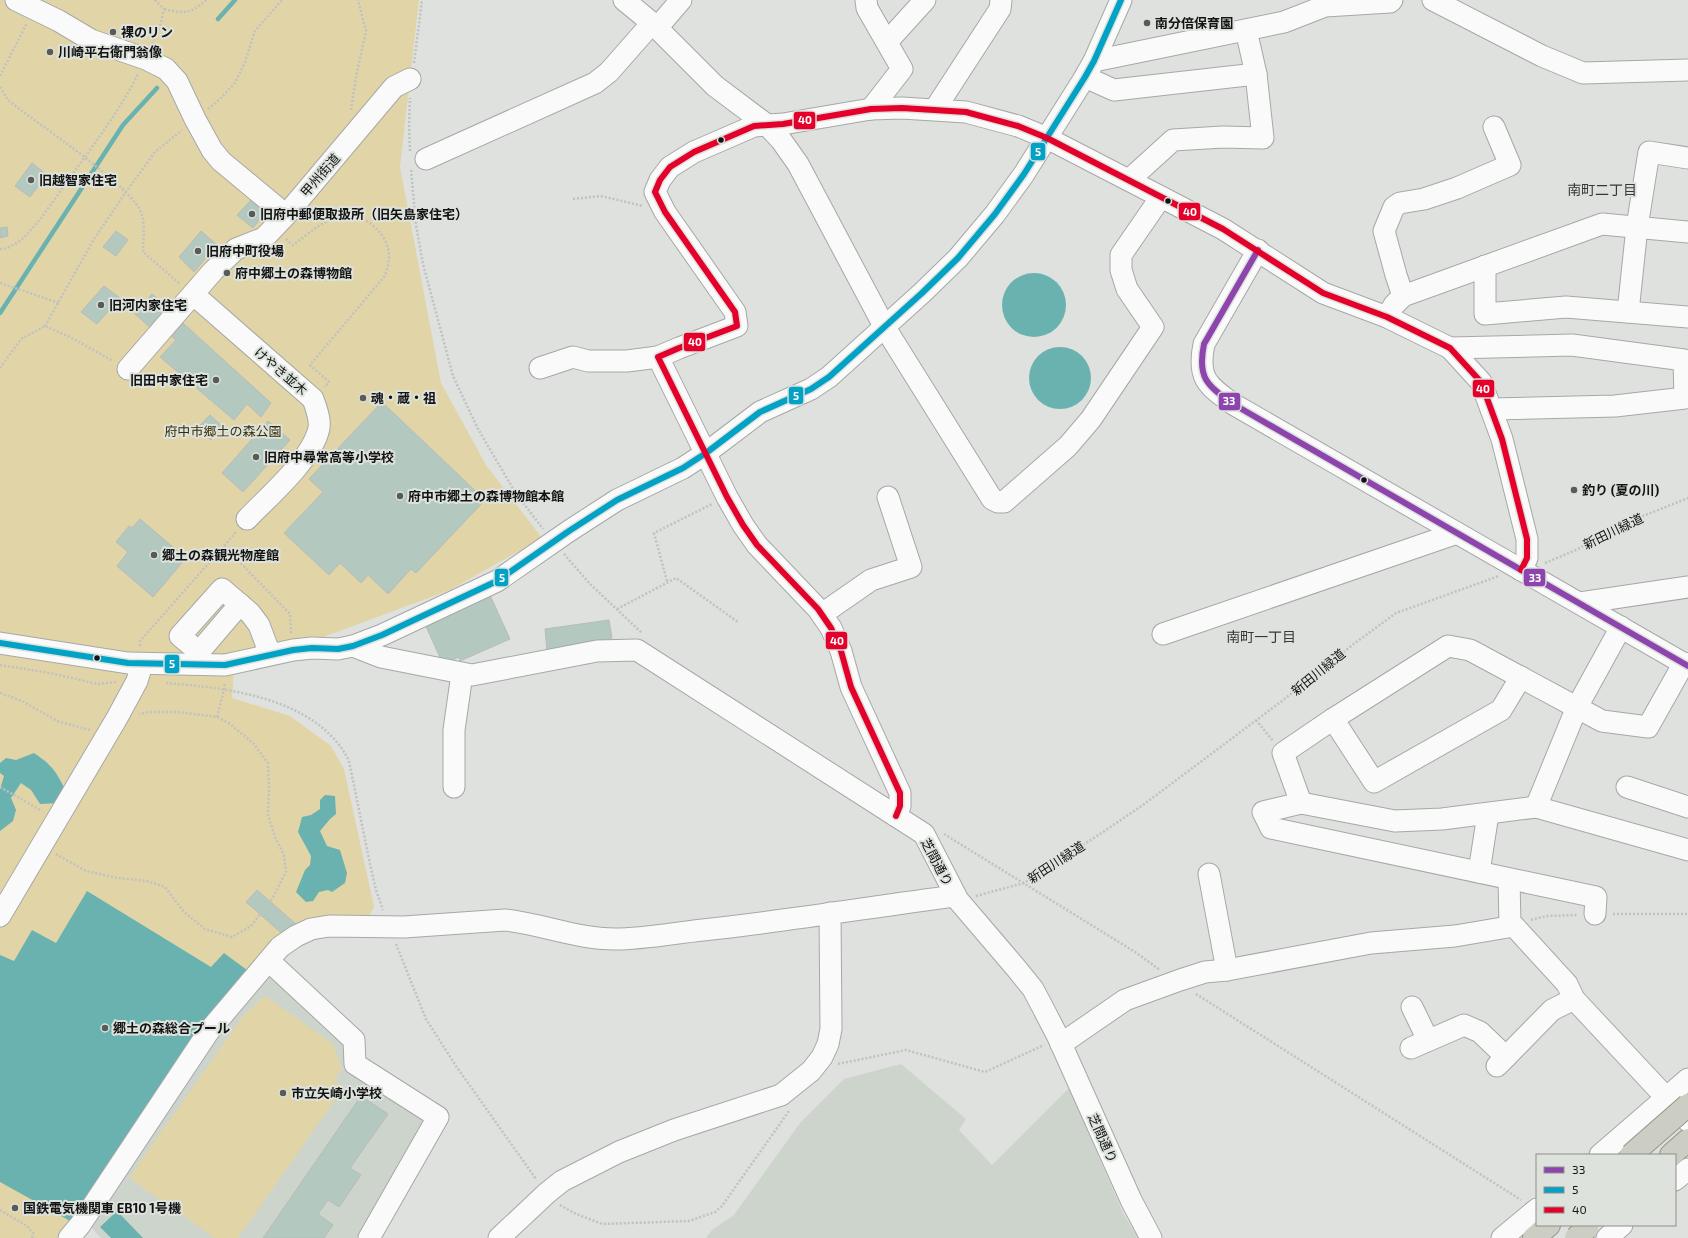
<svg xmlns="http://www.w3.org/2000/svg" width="1688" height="1238" font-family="'Exo 2','Noto Sans JP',sans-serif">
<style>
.built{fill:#cdd4cc}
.green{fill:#e1d5a8}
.water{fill:#6ab2af}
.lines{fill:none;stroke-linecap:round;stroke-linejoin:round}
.stream{stroke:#6ab2af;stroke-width:4.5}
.building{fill:#b3c9bf;stroke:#b8bbb9}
.minor-casing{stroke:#a6a8a6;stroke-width:23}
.highway-casing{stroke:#92958a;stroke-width:24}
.path{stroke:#c0c1c0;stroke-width:2.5;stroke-dasharray:2 2;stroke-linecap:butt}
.minor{stroke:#fafafa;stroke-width:21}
.highway{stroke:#cccec4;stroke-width:22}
.highway-bridge-casing{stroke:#92958a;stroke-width:24;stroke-linecap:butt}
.highway-bridge{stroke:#cccec4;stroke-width:22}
.bus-1-casing{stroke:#dde2dc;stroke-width:9}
.bus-2-casing{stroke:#dde2dc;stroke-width:9}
.bus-3-casing{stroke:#dde2dc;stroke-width:9}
.bus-1{stroke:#8e44ad;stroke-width:6}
.bus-2{stroke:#01a2c5;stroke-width:6}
.bus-3{stroke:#e4002b;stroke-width:6}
.poi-dot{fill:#595b59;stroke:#dde2dc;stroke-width:1.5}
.bus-dot{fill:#121312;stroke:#dde2dc;stroke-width:1.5}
.labels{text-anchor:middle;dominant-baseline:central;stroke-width:4;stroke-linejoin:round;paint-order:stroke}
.poi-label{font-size:13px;font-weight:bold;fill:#121312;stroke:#dde2dc;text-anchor:start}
.street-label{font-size:13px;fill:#121312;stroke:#dde2dc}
.park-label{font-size:13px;fill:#372d03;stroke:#dde2dc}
.neighbourhood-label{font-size:14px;fill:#353934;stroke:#dde2dc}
.line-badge{stroke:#dde2dc;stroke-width:1.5}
.badge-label{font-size:11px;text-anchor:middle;font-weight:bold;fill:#fff}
</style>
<rect width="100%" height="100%" fill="#dee1dd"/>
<!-- built -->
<g class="built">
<polygon points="272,972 427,1118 361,1238 101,1238 90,1226 208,1050"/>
<polygon points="901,1064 966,1119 959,1130 992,1165 1069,1088 1123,1213 1138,1238 706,1238 712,1230 734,1215 800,1123 844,1079"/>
</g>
<!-- green -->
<g class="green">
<polygon points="0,0 419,0 400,167 441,383 486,465 542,538 450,590 302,645 235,656 232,698 290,716 331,746 344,769 374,907 368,918 273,942 62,1238 0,1238"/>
<polygon points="265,996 333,1044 342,1068 335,1080 344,1087 238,1238 215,1238 129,1178 243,1016"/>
</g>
<!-- water -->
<g class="water">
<circle cx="1034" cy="305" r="32"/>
<circle cx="1060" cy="378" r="31"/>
<path d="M34 753C52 765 57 772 66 792L58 803 40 804 31 790 21 783 11 798 16 810 13 821 0 831V789L4 776 0 773V763L6 758 16 760Z"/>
<polygon points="325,795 335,796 336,814 330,819 320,831 327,846 340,850 347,873 345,883 332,892 328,890 319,892 313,901 306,902 296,892 305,870 310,865 311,856 298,832 302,817 311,815 320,809 320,800"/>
<polygon points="87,891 211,967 224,953 251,973 72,1222 0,1182 0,955 14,961 32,930 56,943"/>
<polygon points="117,1211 143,1238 111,1238 100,1227"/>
</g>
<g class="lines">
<!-- stream -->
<g class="stream">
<polyline points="218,19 235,0"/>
<polyline points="0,313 123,125 157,88"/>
</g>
</g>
<!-- building -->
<g class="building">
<polygon points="32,163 47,175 30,197 15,186"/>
<polygon points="251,200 266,212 253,228 237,215"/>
<polygon points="7,227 8,236 0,238 0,228"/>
<polygon points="116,231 128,240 116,256 103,247"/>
<polygon points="201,231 217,245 194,272 179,257"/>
<polygon points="104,286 120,298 97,324 81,312"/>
<polygon points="152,294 168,307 151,328 135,314"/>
<polygon points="183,323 271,403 261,417 247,404 234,420 160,357 176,340 171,336"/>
<polygon points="382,402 485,500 416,573 411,569 388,594 368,575 361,583 340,563 329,575 284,533 323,492 309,479"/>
<polygon points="210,415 222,426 211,440 197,428"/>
<polygon points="268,421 290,440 243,492 222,473"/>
<polygon points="140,519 186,558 153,597 117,566 128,552 116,542 129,526 132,528"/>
<polygon points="489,593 510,639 460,661 459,657 443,664 424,622"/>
<polygon points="609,620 612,638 547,650 545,629"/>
<polygon points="257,890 297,925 286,937 246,902"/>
<polygon points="361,1096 388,1114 350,1168 361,1175 339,1207 328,1200 318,1214 333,1225 324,1238 263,1238"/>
</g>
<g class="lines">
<defs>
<g id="minor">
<polyline points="16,0 59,21 91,40 146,59 166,69 177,81 195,119 212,150 221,161 286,215"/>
<polyline points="624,0 652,23 715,86 767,125 781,140 798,164 884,326 992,499 998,502 1004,502 1068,446 1091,419 1153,327 1127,289 1121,270 1121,255 1161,197"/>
<polyline points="866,0 867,8 902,69 871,109"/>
<polyline points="1433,0 1542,56 1583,73 1688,70"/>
<polyline points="657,28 681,0"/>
<polyline points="887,42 925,0"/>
<polyline points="1094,61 1284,22 1325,6 1390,2 1392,0"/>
<polyline points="1085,77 1114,90 1256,74"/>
<polyline points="935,109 1000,9 1001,0"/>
<polyline points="426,159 595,83 609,72 652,23"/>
<polyline points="1129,180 1173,140 1223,137 1263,138 1256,74 1246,30"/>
<path d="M1258 250 1204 344C1197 378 1207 385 1233 404L1688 666"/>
<polyline points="1485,266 1485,314 1566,307 1688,317"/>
<path d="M193 294 313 399C316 408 322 422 318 432 309 462 269 496 247 519"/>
<polyline points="1403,296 1396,275 1384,231 1394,207 1400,203 1424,199 1457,188 1510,165 1494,127"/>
<polyline points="1628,312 1637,227 1649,152 1688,158"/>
<polyline points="1387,317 1394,305 1403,296 1602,224 1688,232"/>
<polyline points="1450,348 1572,345 1684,360 1685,398 1615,406 1491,409"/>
<polyline points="540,368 573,357 588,361 627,361 658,357"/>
<polyline points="128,369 213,271 236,249 264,238 286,215 394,87 410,79"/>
<polyline points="1580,603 1688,587"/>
<polyline points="822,614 871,580 911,567 888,497"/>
<polyline points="1621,627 1577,707 1536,807 1688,850"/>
<polyline points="1163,634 1457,533"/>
<polyline points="0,643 128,663 225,665 293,650 312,648 338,649 353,646 382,635 497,581 569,531 617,500 683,468 706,453 760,412 811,389 829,377 922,293 958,258 995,214 1024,174 1085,77 1094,61 1121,0"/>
<polyline points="353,646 381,657 472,675 597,651 637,650 924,834 958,900 1016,968 1033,989 1043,1008 1058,1037 1131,1200 1151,1238"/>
<polyline points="199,652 180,636 222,589 250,613 259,625 270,654"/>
<polyline points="194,664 199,652 240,604"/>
<polyline points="1333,719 1374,782 1501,710 1521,677"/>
<polyline points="454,787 454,730 462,674"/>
<polyline points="1627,787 1688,807"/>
<polyline points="1301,803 1283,753 1333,719 1448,646 1470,650 1602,721 1648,727 1684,663"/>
<polyline points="1536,807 1442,819 1395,821 1301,803 1263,812 1271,828 1596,897 1595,914"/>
<polyline points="896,816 900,806 900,793 851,687 841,651 831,628 818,609 757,545 743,525 727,497 658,357 679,348 737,326 735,312 665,212 655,192 660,180 670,167 694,152 754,126 783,124 871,109 902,108 966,112 1018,126 1047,138 1223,229 1323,293 1387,317 1450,348 1481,382 1502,439 1527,539 1527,558 1521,570"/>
<polyline points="1479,872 1488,814"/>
<polyline points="1209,874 1227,970"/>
<polyline points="1509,879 1510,926"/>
<polyline points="0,916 117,718 137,681 140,671"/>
<polyline points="269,961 354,1040 355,1064 438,1117 369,1238"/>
<polyline points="1412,1007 1428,1040"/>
<polyline points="1061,1044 1125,1000 1180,980 1205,972 1227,970 1371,943 1455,936 1514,926 1567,984 1574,999 1688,1121"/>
<polyline points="1411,1048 1464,1025 1480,1032 1506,1057"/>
<polyline points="1497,1066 1552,1010 1574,999"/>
<polyline points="1600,1155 1688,1079"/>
<polyline points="1675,1180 1688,1169"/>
<path d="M69 1238 80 1225 209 1031 280 947 296 936 311 929 329 926 404 927 505 920C542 924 577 939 615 939 644 939 674 933 703 930 787 921 871 907 955 896"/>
<polyline points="499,1238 547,1193 562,1181 619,1152 674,1130 781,1095 811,1071 822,1057 828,1044 831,1029 830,913"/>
<polyline points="1502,1238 1537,1209"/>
<polyline points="1607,1238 1622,1225"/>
</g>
<g id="highway">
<polyline points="1671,1155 1688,1140"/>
<polyline points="1534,1238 1549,1225"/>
</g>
</defs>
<!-- minor casing -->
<use href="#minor" class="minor-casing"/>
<!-- highway casing -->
<use href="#highway" class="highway-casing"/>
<!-- path -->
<g class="path">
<path d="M164 9C185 14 190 14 206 0"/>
<polyline points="152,44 160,26 164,9 155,0"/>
<polyline points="414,63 422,0"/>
<polyline points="0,76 27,23"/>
<path d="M0 87 8 100C33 121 136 188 142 215 145 226 143 240 143 252L180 284"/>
<polyline points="208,109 220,99 235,83 245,62 255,31 282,0"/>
<polyline points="351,110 356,77 366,31 358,0"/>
<polyline points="410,151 409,125 410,98"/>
<polyline points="411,170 416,225 423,264 453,376 478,429 515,492 543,529"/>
<polyline points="573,199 601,196 643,206"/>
<path d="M286 239 293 245C307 235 321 222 337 217 360 209 389 232 389 256 389 263 387 270 384 277L310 365 329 382 324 387"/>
<path d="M0 249C8 249 18 243 24 237 41 221 55 198 69 179 94 144 119 112 138 74"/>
<polyline points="0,283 59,303"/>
<polyline points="45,326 94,239 126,192 155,152 182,130"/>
<polyline points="0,368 21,339 45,326 70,337 113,361"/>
<polyline points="224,546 290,614 291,633"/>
<polyline points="564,554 590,584 642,633"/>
<polyline points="1545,563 1576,550 1621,525 1688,498"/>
<polyline points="667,581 654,533 712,504"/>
<polyline points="617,609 676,578 738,622"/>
<polyline points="140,646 140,641 237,531"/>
<polyline points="0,665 50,673 98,684 117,682"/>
<path d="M166 683C229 688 318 698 349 761L370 864 376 890 383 910"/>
<polyline points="0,693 22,701 57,721 90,730"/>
<polyline points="217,717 224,690 225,683"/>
<polyline points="1256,720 1273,741"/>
<polyline points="0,787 42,811"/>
<polyline points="944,834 1135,952 1160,970"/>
<polyline points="56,854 86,871 118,878 147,881 165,887 184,912 205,929 232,937 251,926 272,899 286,872 284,855 275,837 268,815 269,788 268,763 253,743 230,724 217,717 177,712 149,712 139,714"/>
<polyline points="976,896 1024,883 1100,834 1143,805 1282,701 1355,643 1396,613 1499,576"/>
<polyline points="1613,914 1688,914"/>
<polyline points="1531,920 1547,916 1578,915"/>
<polyline points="396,944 426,1019 456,1066 536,1179"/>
<polyline points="1196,994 1521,1200"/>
<polyline points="838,1064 906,1050 985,1072 1044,1045"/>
<polyline points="560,1205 574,1213 602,1224 689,1221 715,1212 722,1206 789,1111"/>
<polyline points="0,1210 27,1226 33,1233 32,1238"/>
</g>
<!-- minor -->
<use href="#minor" class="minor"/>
<!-- highway -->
<use href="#highway" class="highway"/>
<defs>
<g id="highway-bridge">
<polyline points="1631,1155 1688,1105"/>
<polyline points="1576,1238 1587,1228"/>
</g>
</defs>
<!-- highway-bridge casing -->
<use href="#highway-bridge" class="highway-bridge-casing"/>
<!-- highway-bridge -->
<use href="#highway-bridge" class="highway-bridge"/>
<defs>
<path id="bus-1" d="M1258 250 1204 344C1197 378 1207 385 1233 404L1688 666"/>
<polyline id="bus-2" points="0,643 128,663 225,665 293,650 312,648 338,649 353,646 382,635 497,581 569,531 617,500 683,468 706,453 760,412 811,389 829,377 922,293 958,258 995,214 1024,174 1085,77 1094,61 1121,0"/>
<polyline id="bus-3" points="896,816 900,806 900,793 851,687 841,651 831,628 818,609 757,545 743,525 727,497 658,357 679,348 737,326 735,312 665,212 655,192 660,180 670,167 694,152 754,126 783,124 871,109 902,108 966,112 1018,126 1047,138 1223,229 1323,293 1387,317 1450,348 1481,382 1502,439 1527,539 1527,558 1521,570"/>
</defs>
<!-- bus-1 casing -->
<use href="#bus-1" class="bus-1-casing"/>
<!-- bus-2 casing -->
<use href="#bus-2" class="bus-2-casing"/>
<!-- bus-3 casing -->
<use href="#bus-3" class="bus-3-casing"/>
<!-- bus-1 -->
<use href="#bus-1" class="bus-1"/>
<!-- bus-2 -->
<use href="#bus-2" class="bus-2"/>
<!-- bus-3 -->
<use href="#bus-3" class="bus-3"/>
</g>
<!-- markers -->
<g class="poi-dot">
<circle cx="1147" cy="23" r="4"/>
<circle cx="113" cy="32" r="4"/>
<circle cx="50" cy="52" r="4"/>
<circle cx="31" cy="180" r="4"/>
<circle cx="252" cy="214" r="4"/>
<circle cx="198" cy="251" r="4"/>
<circle cx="227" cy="273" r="4"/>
<circle cx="101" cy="305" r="4"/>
<circle cx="216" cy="380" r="4"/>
<circle cx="363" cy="398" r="4"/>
<circle cx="256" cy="457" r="4"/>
<circle cx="1574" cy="490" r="4"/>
<circle cx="400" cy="496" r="4"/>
<circle cx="154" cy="555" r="4"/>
<circle cx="105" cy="1028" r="4"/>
<circle cx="283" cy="1093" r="4"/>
<circle cx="15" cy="1208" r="4"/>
</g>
<g class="bus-dot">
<circle cx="721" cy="140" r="3.5"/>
<circle cx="1168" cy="201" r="3.5"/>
<circle cx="1364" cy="480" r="3.5"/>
<circle cx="97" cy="658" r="3.5"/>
</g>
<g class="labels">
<!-- poi labels -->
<g class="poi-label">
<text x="1155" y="23">南分倍保育園</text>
<text x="121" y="32">裸のリン</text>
<text x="58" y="52">川崎平右衛門翁像</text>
<text x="39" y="180">旧越智家住宅</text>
<text x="260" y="214">旧府中郵便取扱所（旧矢島家住宅）</text>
<text x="206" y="251">旧府中町役場</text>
<text x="235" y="273">府中郷土の森博物館</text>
<text x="109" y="305">旧河内家住宅</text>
<text x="208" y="380" text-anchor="end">旧田中家住宅</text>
<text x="371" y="398">魂・蔵・祖</text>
<text x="264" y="457">旧府中尋常高等小学校</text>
<text x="1582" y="490">釣り (夏の川)</text>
<text x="408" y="496">府中市郷土の森博物館本館</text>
<text x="162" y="555">郷土の森観光物産館</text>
<text x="113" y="1028">郷土の森総合プール</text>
<text x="291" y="1093">市立矢崎小学校</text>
<text x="23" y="1208">国鉄電気機関車 EB10 1号機</text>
</g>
<!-- street labels -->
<g class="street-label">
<text transform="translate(320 175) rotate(-49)">甲州街道</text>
<text transform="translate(281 371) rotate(41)">けやき並木</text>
<text transform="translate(1613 531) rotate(-26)">新田川緑道</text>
<text transform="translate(1318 672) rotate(-39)">新田川緑道</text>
<text transform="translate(937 862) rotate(62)">芝間通り</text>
<text transform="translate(1056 862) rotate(-33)">新田川緑道</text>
<text transform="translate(1103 1138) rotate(66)">芝間通り</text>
</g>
<!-- park labels -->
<g class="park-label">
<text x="223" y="431">府中市郷土の森公園</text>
</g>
<!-- neighbourhood labels -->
<g class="neighbourhood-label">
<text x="1602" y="189">南町二丁目</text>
<text x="1261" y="636">南町一丁目</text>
</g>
</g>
<g class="line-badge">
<rect x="793" y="111" width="23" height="19" rx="4" fill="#e4002b"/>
<rect x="1030" y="142" width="16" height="19" rx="4" fill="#01a2c5"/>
<rect x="1178" y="202" width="23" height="19" rx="4" fill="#e4002b"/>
<rect x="683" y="332" width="23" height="20" rx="4" fill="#e4002b"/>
<rect x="1472" y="379" width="23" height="19" rx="4" fill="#e4002b"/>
<rect x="788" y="386" width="16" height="19" rx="4" fill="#01a2c5"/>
<rect x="1218" y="392" width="23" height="19" rx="4" fill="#8e44ad"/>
<rect x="494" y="568" width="15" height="19" rx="4" fill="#01a2c5"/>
<rect x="1523" y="568" width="23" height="19" rx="4" fill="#8e44ad"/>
<rect x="825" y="631" width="23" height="19" rx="4" fill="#e4002b"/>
<rect x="164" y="654" width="16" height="20" rx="4" fill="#01a2c5"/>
</g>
<g class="badge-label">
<text x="805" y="124">40</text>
<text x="1038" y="156">5</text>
<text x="1190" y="216">40</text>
<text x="695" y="346">40</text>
<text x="1483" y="393">40</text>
<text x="796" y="400">5</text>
<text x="1229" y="405">33</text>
<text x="502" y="582">5</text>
<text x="1535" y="582">33</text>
<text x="837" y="645">40</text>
<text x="172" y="668">5</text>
</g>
<!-- legend -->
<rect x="1536" y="1154" width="140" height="72" fill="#dde2dc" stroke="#8c8f8b"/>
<rect x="1544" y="1167" width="20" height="6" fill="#8e44ad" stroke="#8c8f8b"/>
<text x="1572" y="1174" font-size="12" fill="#121312">33</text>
<rect x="1544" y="1187" width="20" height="6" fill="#01a2c5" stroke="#8c8f8b"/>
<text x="1572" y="1194" font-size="12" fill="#121312">5</text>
<rect x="1544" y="1207" width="20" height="6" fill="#e4002b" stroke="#8c8f8b"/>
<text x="1572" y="1214" font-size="12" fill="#121312">40</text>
</svg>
